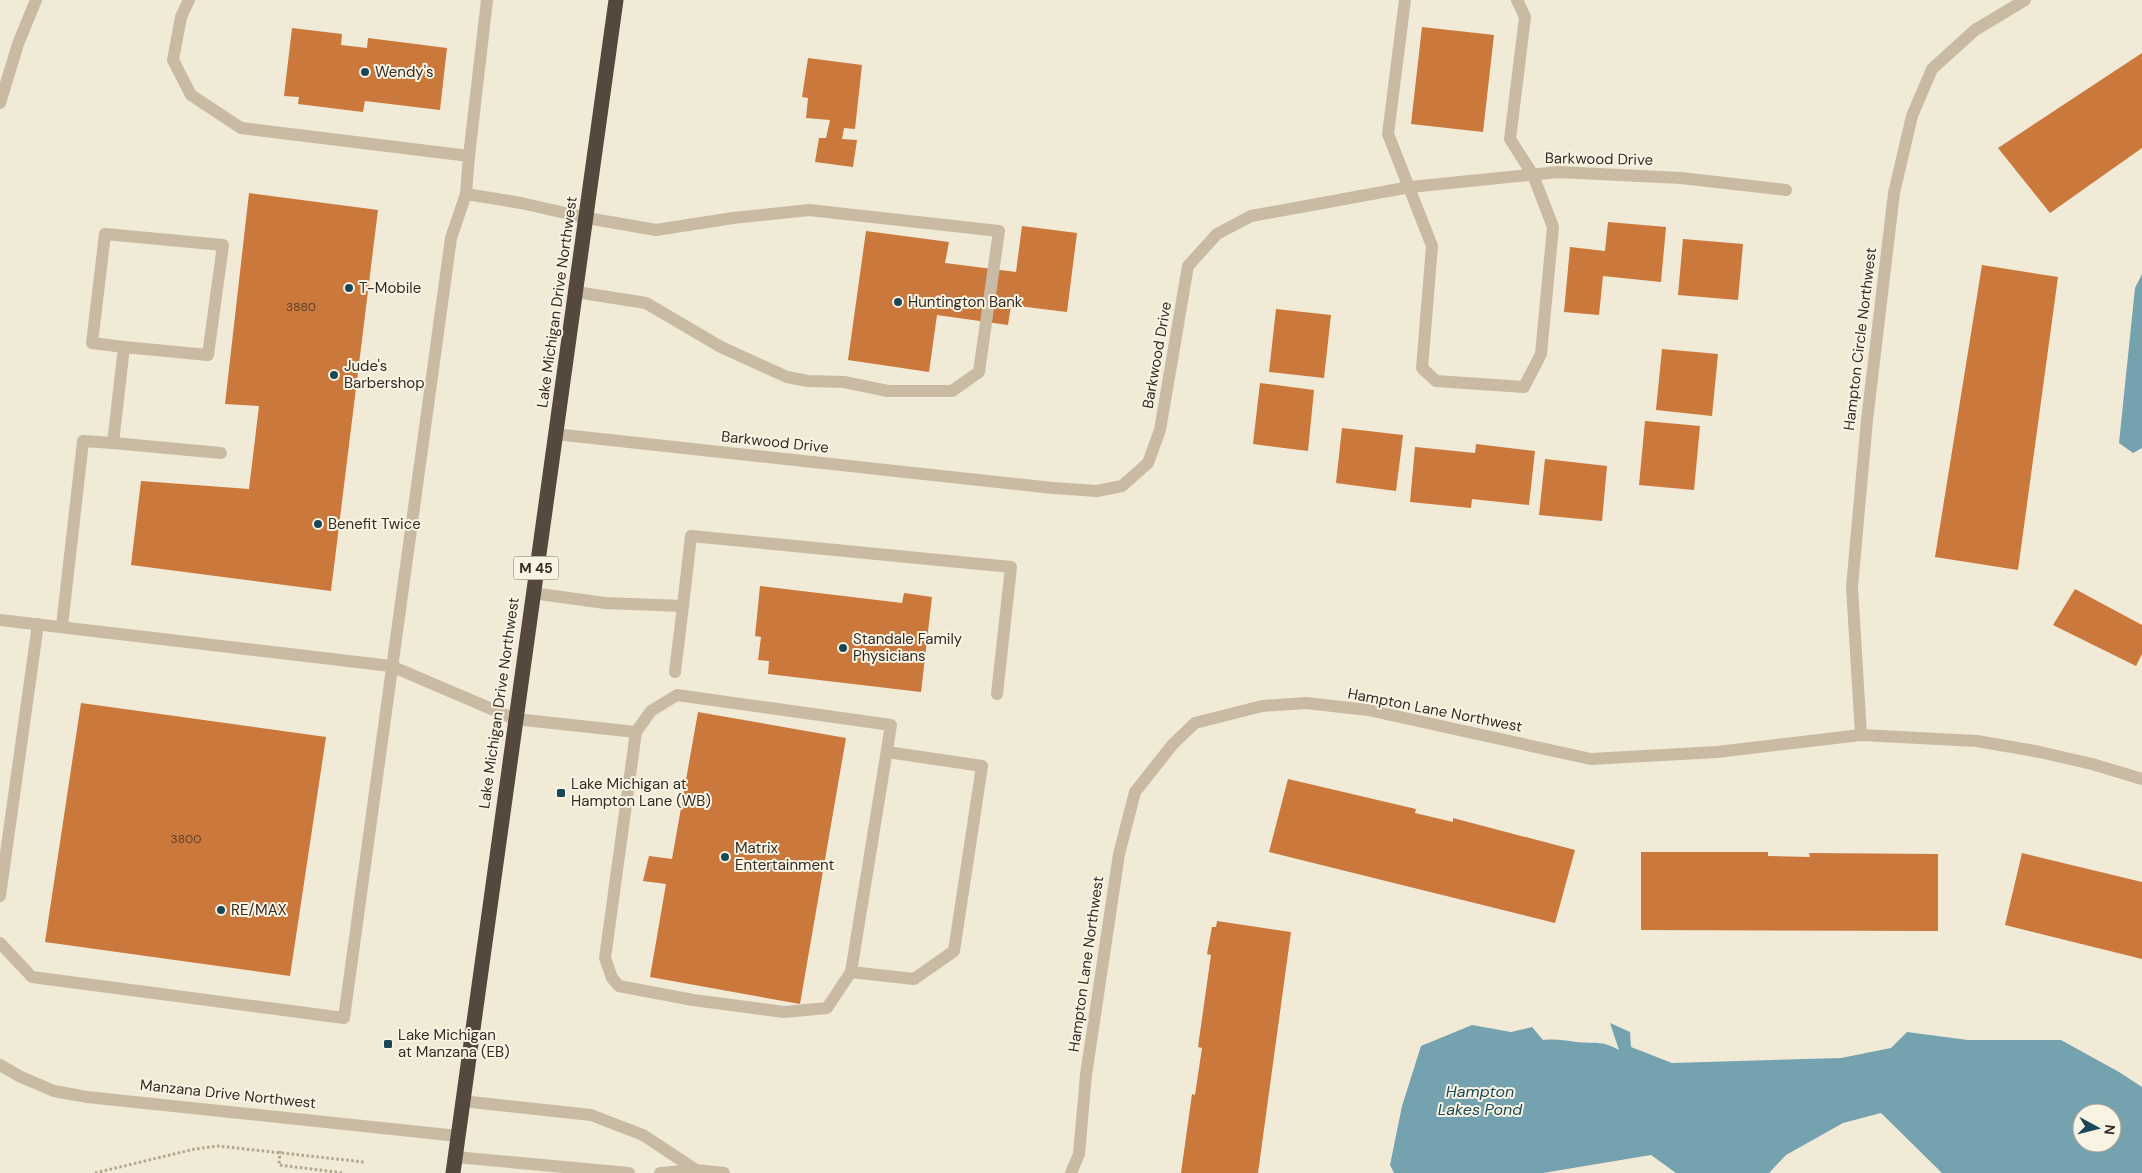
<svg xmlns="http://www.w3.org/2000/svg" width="2142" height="1173" font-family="'DM Sans',sans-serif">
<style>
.water{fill:#75a2af;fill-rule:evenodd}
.building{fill:#ca783c}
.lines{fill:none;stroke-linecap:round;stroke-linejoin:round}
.path{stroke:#b5a58d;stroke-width:3;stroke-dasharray:2.5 2.5;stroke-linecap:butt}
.lane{stroke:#c9bba3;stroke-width:12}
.street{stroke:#c9bba3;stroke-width:12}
.highway{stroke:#55483c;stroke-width:15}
.poi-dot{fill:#1a4856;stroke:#f9f3e3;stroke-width:2}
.labels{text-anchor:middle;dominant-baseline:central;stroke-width:4;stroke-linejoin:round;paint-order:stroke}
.number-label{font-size:12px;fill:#5a3f2b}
.shield{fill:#f9f3e3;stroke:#6f685e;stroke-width:1}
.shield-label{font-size:14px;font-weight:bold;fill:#342c25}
.poi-label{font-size:15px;fill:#342c25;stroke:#f9f3e3;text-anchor:start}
.street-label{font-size:15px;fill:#342c25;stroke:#f9f3e3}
.water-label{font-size:16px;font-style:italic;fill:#1a4856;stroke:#f9f3e3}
</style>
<rect width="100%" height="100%" fill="#f1ead7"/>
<!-- water -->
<g class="water">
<polygon points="2142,274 2142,448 2133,453 2119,443 2135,288"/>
<path d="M1610 1023 1630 1032 1631 1047 1672 1063 1841 1058 1891 1048 1907 1032 1968 1040H2061L2119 1072 2142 1087V1173H1942L1881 1113 1843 1123 1786 1155 1769 1173H1676L1651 1155 1543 1173H1394L1390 1165 1402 1106 1421 1046 1472 1025 1511 1032 1532 1027 1543 1040C1555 1039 1564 1040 1576 1042 1595 1044 1601 1040 1619 1050ZM2082 1113H2112V1143H2082Z"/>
</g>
<!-- building -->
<g class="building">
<polygon points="1422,27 1494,35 1483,132 1411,124"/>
<polygon points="292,28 342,34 341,45 367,48 368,38 447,48 440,110 365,101 363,112 298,104 299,97 284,96"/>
<polygon points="2142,53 2142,148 2050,213 1998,148"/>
<polygon points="808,58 862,65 855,129 844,128 842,139 857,140 853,167 815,162 819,138 826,138 830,120 806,118 808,98 802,97"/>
<polygon points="249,193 378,210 331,591 131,565 141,481 249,489 259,406 225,404"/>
<polygon points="1608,222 1666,227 1661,282 1603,276 1599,315 1564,312 1570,247 1605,251"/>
<polygon points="1022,226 1077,233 1067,312 1011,305 1008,325 937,315 929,372 848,360 866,231 949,242 945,263 1016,272"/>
<polygon points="1683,239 1743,244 1738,300 1678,295"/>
<polygon points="1982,265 2058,277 2018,570 1935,557"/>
<polygon points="1276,309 1331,315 1324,378 1269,372"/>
<polygon points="1662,349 1718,354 1712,416 1656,410"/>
<polygon points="1260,383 1314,390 1308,451 1253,444"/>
<polygon points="1645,421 1700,426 1694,490 1639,485"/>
<polygon points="1342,428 1403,435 1396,491 1336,483"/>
<polygon points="1476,444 1535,451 1529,505 1472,499 1471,508 1410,502 1415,447 1475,453"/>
<polygon points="1545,459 1607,466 1602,521 1539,515"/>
<polygon points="760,586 902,603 904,593 932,597 921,692 768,674 769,661 758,660 761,637 755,636"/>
<polygon points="2075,589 2142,625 2142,654 2136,666 2053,625"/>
<polygon points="81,703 326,737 290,976 45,942"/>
<polygon points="698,712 846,738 800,1004 650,977 666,884 643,881 649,856 672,859"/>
<polygon points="1288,779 1416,809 1415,813 1453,822 1453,818 1575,850 1555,923 1269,852"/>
<polygon points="1641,852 1768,852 1768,856 1810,857 1809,853 1938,854 1938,931 1641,930"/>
<polygon points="2022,853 2142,882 2142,959 2005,925"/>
<polygon points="1217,921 1291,932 1258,1173 1181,1173 1192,1094 1195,1095 1202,1048 1198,1047 1211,955 1207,954 1212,927 1216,927"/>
</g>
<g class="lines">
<!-- path -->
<g class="path">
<polyline points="280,1151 279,1165 344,1173"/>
<polyline points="95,1173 195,1149 218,1146 364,1162"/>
</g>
<!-- lane -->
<g class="lane">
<polyline points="469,156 487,0"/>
<polyline points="466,194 521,203 587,218 656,230 733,218 809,210 999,231 979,372 952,391 888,391 844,382 808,381 787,377 721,347 646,303 576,292"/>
<polyline points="113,443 221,453"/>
<polyline points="532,593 605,603 683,606 691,536 1011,567 997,694"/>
<polyline points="0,620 391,666 515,719 636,732 651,711 677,695 891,725 851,972 827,1008 784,1012 693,1000 619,986 612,978 605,958 636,732"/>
<polyline points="62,626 83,441 113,443 124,347 92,343 105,234 223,245 208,355 124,347"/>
<polyline points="675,672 683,606"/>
<polyline points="0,896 38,624"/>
<polyline points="0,943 32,977 344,1018 451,238 466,194 469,156 241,128 191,95 173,60 181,17 189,0"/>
<polyline points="851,972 914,979 954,951 982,766 887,752"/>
</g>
<!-- street -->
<g class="street">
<polyline points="1405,0 1388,134 1432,246 1422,368 1436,381 1524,387 1541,354 1553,227 1533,175 1510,139 1525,17 1517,0"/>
<polyline points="0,103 18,44 36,0"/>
<polyline points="555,434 1053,488 1097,491 1122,486 1148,463 1160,430 1188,266 1217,234 1251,216 1410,187 1558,172 1681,178 1786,190"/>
<polyline points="1861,735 1852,587 1867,420 1894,193 1912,116 1932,69 1975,30 2025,0"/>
<polyline points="0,1065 21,1077 54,1091 87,1097 458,1136"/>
<polyline points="462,1101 591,1115 643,1135 696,1170"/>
<polyline points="455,1157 629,1173"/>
<polyline points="660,1173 696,1170 724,1173"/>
<polyline points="1071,1173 1079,1154 1086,1075 1119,854 1135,792 1173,744 1195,723 1262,706 1306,703 1368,710 1591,759 1717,752 1861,735 1977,741 2040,752 2092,764 2142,779"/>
</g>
<!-- highway -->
<polyline class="highway" points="453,1173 616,0"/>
</g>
<!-- markers -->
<g class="poi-dot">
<circle cx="365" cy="72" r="5"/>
<circle cx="349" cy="288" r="5"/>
<circle cx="898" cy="302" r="5"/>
<circle cx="334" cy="375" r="5"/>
<circle cx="318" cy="524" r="5"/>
<circle cx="843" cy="648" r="5"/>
<rect x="556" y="788" width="10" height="10" rx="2.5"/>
<circle cx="725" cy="857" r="5"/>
<circle cx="221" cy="910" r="5"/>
<rect x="383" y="1039" width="10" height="10" rx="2.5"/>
</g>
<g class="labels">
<!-- number labels -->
<g class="number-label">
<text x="301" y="307">3880</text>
<text x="186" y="839">3800</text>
</g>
<!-- shield labels -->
<rect class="shield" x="513.5" y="556.5" width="45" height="23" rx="4"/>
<g class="shield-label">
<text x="536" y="568">M 45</text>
</g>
<!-- poi labels -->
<g class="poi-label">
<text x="375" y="72">Wendy's</text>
<text x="359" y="288">T-Mobile</text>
<text x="908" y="302">Huntington Bank</text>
<text x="344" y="366">Jude's<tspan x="344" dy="17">Barbershop</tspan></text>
<text x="328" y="524">Benefit Twice</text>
<text x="853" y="639">Standale Family<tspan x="853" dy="17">Physicians</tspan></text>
<text x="571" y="784">Lake Michigan at<tspan x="571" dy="17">Hampton Lane (WB)</tspan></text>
<text x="735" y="848">Matrix<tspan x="735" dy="17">Entertainment</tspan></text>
<text x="231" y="910">RE/MAX</text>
<text x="398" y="1035">Lake Michigan<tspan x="398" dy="17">at Manzana (EB)</tspan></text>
</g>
<!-- street labels -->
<g class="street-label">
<text transform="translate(1599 159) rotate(1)">Barkwood Drive</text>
<text transform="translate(557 302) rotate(-82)">Lake Michigan Drive Northwest</text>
<text transform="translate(1860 339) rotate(-83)">Hampton Circle Northwest</text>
<text transform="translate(1157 355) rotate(-80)">Barkwood Drive</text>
<text transform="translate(775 442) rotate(6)">Barkwood Drive</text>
<text transform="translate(499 703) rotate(-82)">Lake Michigan Drive Northwest</text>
<text transform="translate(1435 710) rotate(11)">Hampton Lane Northwest</text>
<text transform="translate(1086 964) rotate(-82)">Hampton Lane Northwest</text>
<text transform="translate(228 1094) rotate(6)">Manzana Drive Northwest</text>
</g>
<!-- water labels -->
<g class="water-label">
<text x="1480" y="1091">Hampton<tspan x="1480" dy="18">Lakes Pond</tspan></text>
</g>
</g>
<!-- north arrow -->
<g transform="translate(2097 1128) rotate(97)"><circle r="24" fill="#f9f3e3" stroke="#aaa397"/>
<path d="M0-4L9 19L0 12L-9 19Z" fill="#1a4856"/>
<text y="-8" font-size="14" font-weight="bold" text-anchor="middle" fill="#342c25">N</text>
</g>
</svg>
